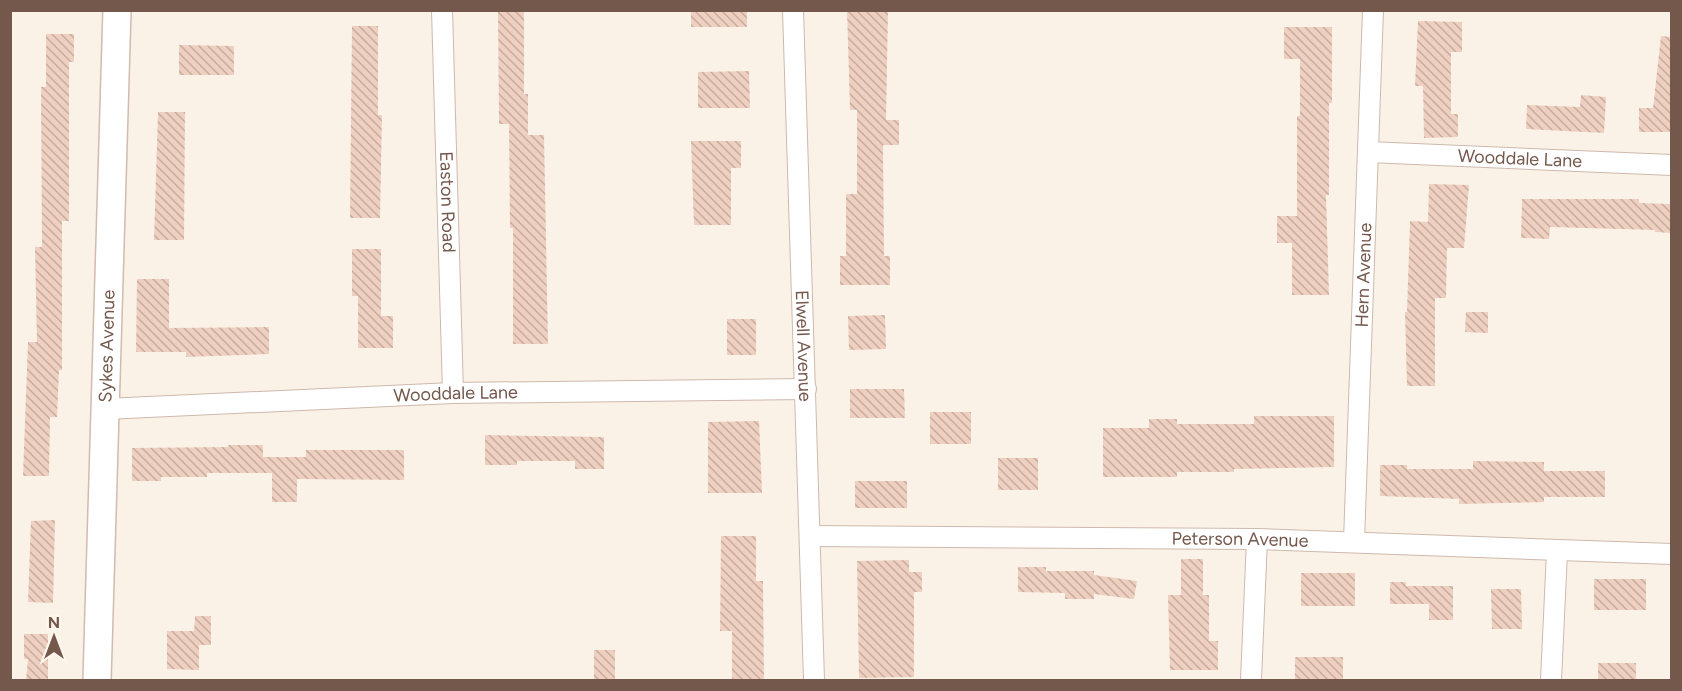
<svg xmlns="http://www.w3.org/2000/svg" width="1682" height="691" font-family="Figtree,sans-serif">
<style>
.building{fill:url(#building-back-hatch)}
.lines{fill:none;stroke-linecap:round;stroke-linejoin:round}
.street-casing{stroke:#cdb9ad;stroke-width:22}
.secondary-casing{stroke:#d1bbae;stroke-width:30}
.street{stroke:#fff;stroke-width:20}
.secondary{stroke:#fff;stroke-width:27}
.labels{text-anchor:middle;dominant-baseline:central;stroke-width:4.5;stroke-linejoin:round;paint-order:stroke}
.street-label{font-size:18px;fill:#74584c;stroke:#fef6ed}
</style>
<defs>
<pattern id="building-back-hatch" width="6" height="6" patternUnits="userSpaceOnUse" patternTransform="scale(1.5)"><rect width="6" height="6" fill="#efd0c0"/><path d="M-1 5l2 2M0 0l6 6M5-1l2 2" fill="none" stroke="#c6ac9e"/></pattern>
</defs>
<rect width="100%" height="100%" fill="#fbf2e7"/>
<!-- building -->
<g class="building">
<polygon points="498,10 524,10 524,94 528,94 528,135 544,135 548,344 513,344 513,228 510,228 509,124 499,124"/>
<rect x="691" y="10" width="56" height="17"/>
<polygon points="847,10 888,10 886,120 899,120 899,145 883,145 884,256 890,256 890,285 840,285 840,256 846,256 846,194 857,194 857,110 850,110"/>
<polygon points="1418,21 1462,22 1462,52 1451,52 1451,114 1458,114 1458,137 1424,138 1423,86 1415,86"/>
<polygon points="352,26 378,26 378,115 382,115 380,218 350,218"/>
<polygon points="1284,27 1332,27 1332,103 1329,103 1329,195 1326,195 1329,295 1292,295 1292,243 1277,243 1277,216 1297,216 1297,116 1300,116 1300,59 1284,59"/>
<polygon points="46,34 74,34 74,62 69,62 69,221 62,221 62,370 59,370 57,417 50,417 49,476 23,476 28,342 37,342 35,247 42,247 41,87 46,87"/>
<polygon points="1661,36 1671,37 1671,132 1639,132 1639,108 1653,108"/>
<polygon points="179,45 234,46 234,75 179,75"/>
<polygon points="749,71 750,108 698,108 698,72"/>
<polygon points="1581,95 1606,97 1604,133 1526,129 1527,105 1580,107"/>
<polygon points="158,112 185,112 184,240 154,240"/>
<polygon points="691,141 741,141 741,168 731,168 731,225 694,225"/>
<polygon points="1429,184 1469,185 1464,248 1447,248 1446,298 1435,298 1435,386 1407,386 1405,312 1407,312 1410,221 1428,222"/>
<polygon points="1522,199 1639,199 1639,203 1671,204 1671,233 1655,232 1655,230 1550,227 1549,239 1521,238"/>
<polygon points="352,249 381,249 381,316 393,316 393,348 358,348 358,296 352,296"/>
<polygon points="137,279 169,279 169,328 269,327 269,354 186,357 186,352 136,352"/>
<polygon points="1466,312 1488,312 1488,333 1465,332"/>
<polygon points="885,315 886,349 849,350 848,316"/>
<rect x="727" y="319" width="29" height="36"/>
<polygon points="850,389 904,389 905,418 850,418"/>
<rect x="930" y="412" width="41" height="32"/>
<polygon points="1254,416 1334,416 1334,467 1234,469 1234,472 1177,472 1177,477 1103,477 1103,428 1149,428 1149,419 1177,419 1177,424 1254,424"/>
<polygon points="759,421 762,493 708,493 708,422"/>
<polygon points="485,435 604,437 604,469 575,469 575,461 517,461 517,465 485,465"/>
<polygon points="228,445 263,445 263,457 306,457 306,450 404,450 404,480 297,479 297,502 272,502 272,473 207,473 207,477 161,477 161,481 132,481 132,448 228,447"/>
<rect x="998" y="458" width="40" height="32"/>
<polygon points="1473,461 1544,462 1544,471 1605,471 1605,497 1544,497 1544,502 1459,504 1459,499 1380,496 1380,465 1407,465 1407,469 1473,469"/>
<rect x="855" y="481" width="52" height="27"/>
<polygon points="55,520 53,603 28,602 31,521"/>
<polygon points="721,536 756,536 756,581 763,581 764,681 732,681 732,631 720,631"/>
<polygon points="1181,559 1203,559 1203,595 1209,595 1209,641 1218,641 1218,670 1170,670 1168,595 1181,595"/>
<polygon points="909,560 909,572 922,572 922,592 914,592 914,677 859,678 857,561"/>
<polygon points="1018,567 1046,567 1046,571 1094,571 1094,575 1137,581 1134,599 1094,594 1094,599 1065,599 1065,593 1018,592"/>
<rect x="1301" y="573" width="54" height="33"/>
<rect x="1594" y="579" width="52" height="31"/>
<polygon points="1390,582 1406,582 1406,586 1453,586 1453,620 1429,620 1429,604 1390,604"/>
<polygon points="1491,589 1521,589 1522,629 1492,629"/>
<polygon points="195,616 211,616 211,645 199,645 199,670 167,669 167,631 194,631"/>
<polygon points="24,634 48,634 48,681 26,681 28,659 24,659"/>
<rect x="594" y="650" width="21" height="31"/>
<rect x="1295" y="657" width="48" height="24"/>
<rect x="1598" y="663" width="38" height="18"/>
</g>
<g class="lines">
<defs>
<g id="street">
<path id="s1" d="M442 10 453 393"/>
<path id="s2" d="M793 10 814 680"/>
<path id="s3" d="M1368 152 1672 165"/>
<path id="s4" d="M105 409 453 393 806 389"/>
<path id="s5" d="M810 536 1257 539 1672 554"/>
<path id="s6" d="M1354 541 1373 10"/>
<polyline points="1251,680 1257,539"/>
<polyline points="1551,680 1557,552"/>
</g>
<g id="secondary">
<path id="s7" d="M97 680 117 10"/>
</g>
</defs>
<!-- street casing -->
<use href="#street" class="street-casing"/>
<!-- secondary casing -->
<use href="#secondary" class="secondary-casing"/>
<!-- street -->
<use href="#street" class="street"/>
<!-- secondary -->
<use href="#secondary" class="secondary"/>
</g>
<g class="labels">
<!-- street labels -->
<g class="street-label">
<text stroke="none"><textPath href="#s3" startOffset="152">Wooddale Lane</textPath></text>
<text stroke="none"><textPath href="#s1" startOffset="192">Easton Road</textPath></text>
<text stroke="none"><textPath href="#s6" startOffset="266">Hern Avenue</textPath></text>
<text stroke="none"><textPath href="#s2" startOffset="336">Elwell Avenue</textPath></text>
<text stroke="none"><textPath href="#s7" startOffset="334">Sykes Avenue</textPath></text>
<text stroke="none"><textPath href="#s4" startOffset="351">Wooddale Lane</textPath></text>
<text stroke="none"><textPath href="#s5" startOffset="430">Peterson Avenue</textPath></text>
</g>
</g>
<!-- border -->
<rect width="1682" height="691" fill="none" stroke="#74584c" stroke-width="24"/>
<!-- north arrow -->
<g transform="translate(54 637)" stroke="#fef6ed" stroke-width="4.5" paint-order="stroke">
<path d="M0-4.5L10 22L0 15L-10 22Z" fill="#74584c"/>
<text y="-9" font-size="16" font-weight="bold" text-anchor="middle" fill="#74584c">N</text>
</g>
</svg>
